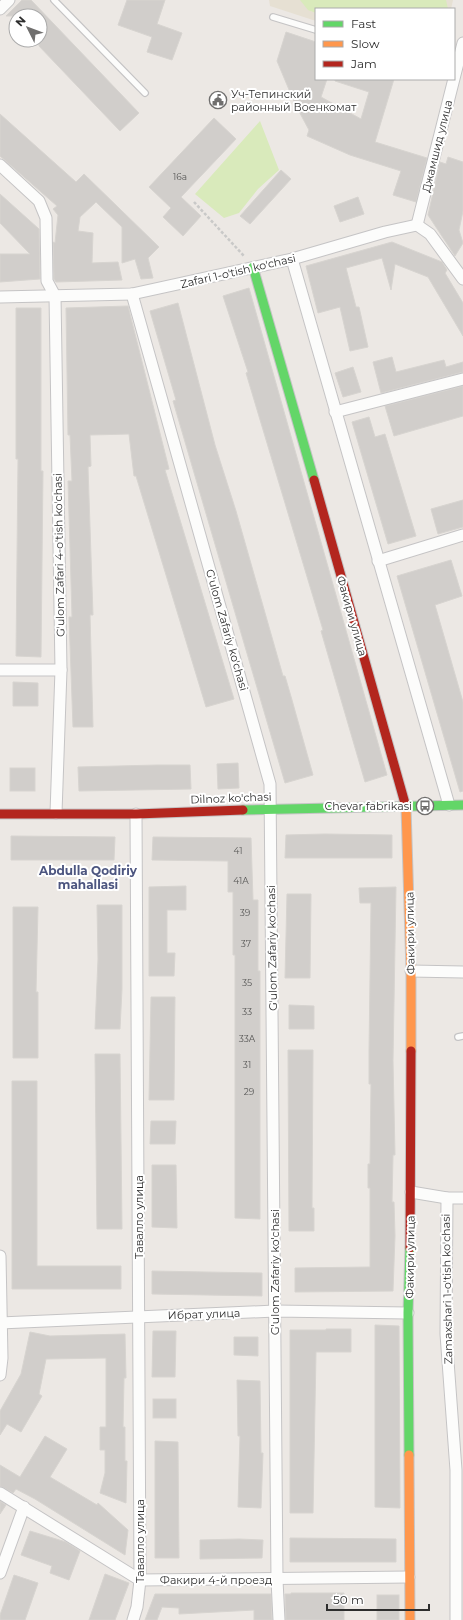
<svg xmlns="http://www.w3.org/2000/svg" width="463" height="1620" font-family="Montserrat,sans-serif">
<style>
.education{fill:#e6e0d3}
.pitch{fill:#d9eabb}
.building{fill:#d1cecb;stroke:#d7d4d0}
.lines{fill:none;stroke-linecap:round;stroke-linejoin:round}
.lane-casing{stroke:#c5c4c5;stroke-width:8}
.street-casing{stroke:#c5c4c5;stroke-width:13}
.fast-casing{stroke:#c5c4c5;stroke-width:11}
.slow-casing{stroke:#c5c4c5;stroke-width:11}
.jam-casing{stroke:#c5c4c5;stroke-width:11}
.path{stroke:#c9c9c8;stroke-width:2.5;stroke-dasharray:3 2;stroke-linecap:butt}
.lane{stroke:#fcfcfb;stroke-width:5.5}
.street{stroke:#fcfcfb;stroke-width:11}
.fast{stroke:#63d668;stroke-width:9}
.slow{stroke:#ff974d;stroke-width:9}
.jam{stroke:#b3261e;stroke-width:9}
.labels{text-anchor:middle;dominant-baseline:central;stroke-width:4;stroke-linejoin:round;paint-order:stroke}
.number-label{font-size:9px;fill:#585857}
.poi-label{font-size:11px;fill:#2e2e2e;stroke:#fff;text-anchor:start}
.street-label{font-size:11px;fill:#2e2e2e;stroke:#fff}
.neighbourhood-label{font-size:12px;font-weight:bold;fill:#4d5680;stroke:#fff}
</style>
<rect width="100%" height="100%" fill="#ece8e4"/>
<!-- education -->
<polygon class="education" points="269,0 453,0 451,9 316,9 316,21 270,6"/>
<!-- pitch -->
<g class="pitch">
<polygon points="300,0 446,0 448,9 316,9 316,13 308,10"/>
<polygon points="260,121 279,170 258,189 239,213 224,218 195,194"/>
</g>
<!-- building -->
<g class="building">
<polygon points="22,0 31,0 139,113 120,131 39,46 40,16 6,16"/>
<polygon points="127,0 165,0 157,24 182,33 172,60 147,52 152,37 118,25"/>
<polygon points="286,32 316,42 316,79 327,79 321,97 361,119 369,92 335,81 335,79 394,79 375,142 427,158 416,202 393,195 401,171 350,155 307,136 309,130 295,104 277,61"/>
<polygon points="0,114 76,182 84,174 159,247 148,258 153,278 141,279 135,259 122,263 122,227 96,202 80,217 78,231 93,233 92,263 118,262 122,280 56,282 54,279 53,242 55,243 58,215 53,209 57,206 0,156"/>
<polygon points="214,118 236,139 181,197 201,216 183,236 163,217 171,208 149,187"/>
<polygon points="448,157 463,162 463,211 459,230 463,243 455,256 428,215 440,162 446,164"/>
<polygon points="281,170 291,179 250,224 240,216"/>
<polygon points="0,194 39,229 40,279 0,282 0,254 30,254 0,223"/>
<polygon points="358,197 364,214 340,222 334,206"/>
<polygon points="392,242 442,262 447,270 445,273 463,303 463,336 428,277 395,264 391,290 382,258 346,268 356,307 359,307 368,347 350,351 340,307 318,313 306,266"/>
<polygon points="249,288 387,775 365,782 321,631 323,630 246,373 248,372 223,296"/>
<polygon points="178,303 215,445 236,511 283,676 285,676 292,700 313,775 285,783 173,401 176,400 150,311"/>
<polygon points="128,306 169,469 165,470 234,699 206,707 136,476 134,476 129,434 90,435 91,466 88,467 93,615 90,615 93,727 73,727 69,617 72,617 68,481 72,481 70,435 68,435 66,308"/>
<polygon points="16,308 41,308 41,471 43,471 41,657 16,656 18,459 16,459"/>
<polygon points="392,357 396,372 444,360 446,367 463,362 463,372 381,393 373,362"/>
<polygon points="353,367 361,392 343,397 335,373"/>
<polygon points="463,386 463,416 394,436 385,406"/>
<polygon points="369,417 375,437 385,434 416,536 388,544 352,422"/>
<polygon points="463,500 463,527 438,534 431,509"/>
<polygon points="451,560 462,596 435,605 463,702 463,791 460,792 397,576"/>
<polygon points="13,682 38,683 38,706 13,706"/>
<polygon points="238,763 239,788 218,789 217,764"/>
<polygon points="158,765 190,765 191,789 79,791 78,767"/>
<rect x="10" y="768" width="25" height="23"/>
<polygon points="325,834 392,835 392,858 285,858 286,835"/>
<polygon points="11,836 115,837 114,860 11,860"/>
<polygon points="153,837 251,838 253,900 258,900 258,971 260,971 260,1219 235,1218 235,955 233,955 233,892 228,892 228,861 152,860"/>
<polygon points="186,886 186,910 167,910 167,953 175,953 174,976 149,976 149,887"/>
<polygon points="396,887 393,1061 395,1155 393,1155 392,1202 394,1202 395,1236 393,1291 295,1292 295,1268 370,1267 370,1188 368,1188 368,1164 370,1164 371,1084 369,1084 369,1051 371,903 360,903 359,888"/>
<polygon points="287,894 311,894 310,978 285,978"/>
<polygon points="97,905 122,905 122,989 120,1029 95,1029 98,959"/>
<polygon points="13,907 38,907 36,992 38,992 38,1058 13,1058"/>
<polygon points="151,997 175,997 174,1100 149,1100"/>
<polygon points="289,1005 314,1006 314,1029 289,1029"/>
<polygon points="288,1050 313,1050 312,1208 314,1208 314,1231 289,1231"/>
<polygon points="95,1054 120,1054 122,1229 97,1229"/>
<polygon points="12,1081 37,1081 37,1266 121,1266 121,1289 12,1289"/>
<polygon points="151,1121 176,1121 175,1144 150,1144"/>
<polygon points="152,1165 176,1165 177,1228 152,1227"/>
<polygon points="152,1271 262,1273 262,1296 152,1294"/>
<polygon points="375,1325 399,1326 400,1508 375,1507"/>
<polygon points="326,1329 351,1329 351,1352 316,1352 313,1513 290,1513 290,1330 326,1330"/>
<polygon points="153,1331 176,1331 175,1377 152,1377"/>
<polygon points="30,1332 50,1336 125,1334 126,1378 124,1378 123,1427 125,1427 125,1461 127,1461 126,1503 100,1493 105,1473 105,1450 100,1450 100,1427 106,1427 106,1358 46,1359 39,1394 42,1396 21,1432 7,1424 0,1435 0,1411 21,1374"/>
<polygon points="234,1337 258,1337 258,1356 234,1355"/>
<polygon points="237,1380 260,1381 261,1453 263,1453 261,1508 238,1507 240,1436 238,1436"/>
<rect x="153" y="1399" width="23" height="19"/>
<polygon points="45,1436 67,1449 50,1477 97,1505 98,1503 128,1530 125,1555 35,1499 16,1489 13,1493 0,1486 0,1465 20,1477"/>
<polygon points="155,1441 178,1442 179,1558 155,1558"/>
<polygon points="0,1501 6,1505 0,1514"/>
<polygon points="30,1531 66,1542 80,1551 69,1580 50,1573 52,1566 21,1555"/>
<polygon points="290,1538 396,1539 396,1562 290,1562"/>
<polygon points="239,1539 263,1540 262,1558 200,1559 200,1540"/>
<polygon points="105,1574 129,1583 115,1620 89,1620"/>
<polygon points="14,1575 38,1583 25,1620 0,1620 0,1615"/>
<polygon points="291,1593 344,1593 344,1620 286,1620 285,1594 291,1594"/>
<polygon points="155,1594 271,1594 272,1620 254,1620 254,1610 179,1614 179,1608 162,1607 157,1620 145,1620"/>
<rect x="377" y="1595" width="22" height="25"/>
</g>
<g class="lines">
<defs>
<g id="lane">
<polyline points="54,0 145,93"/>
<polyline points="273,17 316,30"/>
<polyline points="458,1037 463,1036"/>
</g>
<g id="street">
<polyline points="0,9 9,0"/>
<polyline points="0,165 39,201 46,218 47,281 55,296 61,670 56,813"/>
<polyline points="417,225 463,43"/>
<polyline points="417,225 430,234 463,279"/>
<polyline points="292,259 449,805"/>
<polyline points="132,294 270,784 277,1580 279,1620"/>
<polyline points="0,297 132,294 292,259 385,232 417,225"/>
<polyline points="335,412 463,379"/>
<polyline points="378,561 463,535"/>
<polyline points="0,670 61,670"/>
<polyline points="411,971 463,972"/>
<polyline points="411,1192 447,1198 463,1198"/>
<polyline points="447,1198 446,1334 456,1470 456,1620"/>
<polyline points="0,1256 2,1358 0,1375"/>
<polyline points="0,1323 275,1311 408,1313"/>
<polyline points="0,1493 140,1580 409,1577"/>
<polyline points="0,1573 24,1507"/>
<polyline points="133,1620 137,1607 140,1580 136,814"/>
</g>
<g id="fast">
<polyline points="253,267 314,480"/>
<polyline points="243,810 463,805"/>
<polyline points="409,1455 408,1313 410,1248"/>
</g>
<g id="slow">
<polyline points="406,807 411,971 411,1051"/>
<polyline points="409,1455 410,1620"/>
</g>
<g id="jam">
<polyline points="314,480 406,807"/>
<polyline points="0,814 136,814 243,810"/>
<polyline points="410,1248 411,1051"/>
</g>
</defs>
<!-- lane casing -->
<use href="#lane" class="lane-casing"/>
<!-- street casing -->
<use href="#street" class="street-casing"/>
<!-- fast casing -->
<use href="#fast" class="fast-casing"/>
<!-- slow casing -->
<use href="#slow" class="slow-casing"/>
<!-- jam casing -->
<use href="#jam" class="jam-casing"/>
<!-- path -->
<polyline class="path" points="194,202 244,256"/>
<!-- lane -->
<use href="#lane" class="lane"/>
<!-- street -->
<use href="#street" class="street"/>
<!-- fast -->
<use href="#fast" class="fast"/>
<!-- slow -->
<use href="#slow" class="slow"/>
<!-- jam -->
<use href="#jam" class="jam"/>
</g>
<!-- icons -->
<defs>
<symbol id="civic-ring" viewBox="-11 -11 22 22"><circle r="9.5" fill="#fff" stroke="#706f6e" stroke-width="1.5"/><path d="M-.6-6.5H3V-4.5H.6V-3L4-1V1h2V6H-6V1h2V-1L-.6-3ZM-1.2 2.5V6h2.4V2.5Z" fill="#706f6e"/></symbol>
<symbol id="bus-ring" viewBox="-11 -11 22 22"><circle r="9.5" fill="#fff" stroke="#706f6e" stroke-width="1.5"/><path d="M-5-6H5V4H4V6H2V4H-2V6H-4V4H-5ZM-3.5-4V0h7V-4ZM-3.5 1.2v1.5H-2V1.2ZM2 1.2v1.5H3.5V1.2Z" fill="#706f6e"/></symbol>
</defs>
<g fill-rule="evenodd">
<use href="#civic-ring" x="208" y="90" width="20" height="20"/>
<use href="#bus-ring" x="415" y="796" width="20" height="20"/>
</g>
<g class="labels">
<!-- number labels -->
<g class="number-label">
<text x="180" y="176">16а</text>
<text x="238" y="850">41</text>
<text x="241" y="880">41A</text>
<text x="245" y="912">39</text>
<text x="246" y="943">37</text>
<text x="247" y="982">35</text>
<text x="247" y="1011">33</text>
<text x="247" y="1038">33A</text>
<text x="247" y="1064">31</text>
<text x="249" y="1091">29</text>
</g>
<!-- poi labels -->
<g class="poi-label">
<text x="231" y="94">Уч-Тепинский<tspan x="231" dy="13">районный Военкомат</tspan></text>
<text x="412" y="806" text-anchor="end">Chevar fabrikasi</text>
</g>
<!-- street labels -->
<g class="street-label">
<text transform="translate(437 146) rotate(-76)">Джамшид улица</text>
<text transform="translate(238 271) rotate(-13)">Zafari 1-o'tish ko'chasi</text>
<text transform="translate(59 555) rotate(-91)">G'ulom Zafari 4-o'tish ko'chasi</text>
<text transform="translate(352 616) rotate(74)">Факири улица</text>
<text transform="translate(227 630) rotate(74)">G'ulom Zafariy ko'chasi</text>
<text transform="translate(231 798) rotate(-2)">Dilnoz ko'chasi</text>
<text transform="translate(410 933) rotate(-91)">Факири улица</text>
<text transform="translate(272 948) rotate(-91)">G'ulom Zafariy ko'chasi</text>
<text transform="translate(139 1217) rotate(-90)">Тавалло улица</text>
<text transform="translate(410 1257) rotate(-89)">Факири улица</text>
<text transform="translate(275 1272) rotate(-90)">G'ulom Zafariy ko'chasi</text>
<text transform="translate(447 1289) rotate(-91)">Zamaxshari 1-o'tish ko'chasi</text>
<text transform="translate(204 1314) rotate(-2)">Ибрат улица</text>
<text transform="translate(140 1541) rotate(-90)">Тавалло улица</text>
<text x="216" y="1580">Факири 4-й проезд</text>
</g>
<!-- neighbourhood labels -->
<g class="neighbourhood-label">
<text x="88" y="870">Abdulla Qodiriy<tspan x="88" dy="14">mahallasi</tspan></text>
</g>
</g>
<!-- legend -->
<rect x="315" y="8" width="140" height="72" fill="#ffffff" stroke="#ababab"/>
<rect x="323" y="21" width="20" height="6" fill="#63d668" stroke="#ababab"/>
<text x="351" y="28" font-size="12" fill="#2e2e2e">Fast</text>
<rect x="323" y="41" width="20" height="6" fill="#ff974d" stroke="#ababab"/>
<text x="351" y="48" font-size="12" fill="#2e2e2e">Slow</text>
<rect x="323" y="61" width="20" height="6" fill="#b3261e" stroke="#ababab"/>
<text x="351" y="68" font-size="12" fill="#2e2e2e">Jam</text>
<!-- north arrow -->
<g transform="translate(28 28) rotate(312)"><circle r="19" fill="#ffffff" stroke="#ababab"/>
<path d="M0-3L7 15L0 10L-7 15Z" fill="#706f6e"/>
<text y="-6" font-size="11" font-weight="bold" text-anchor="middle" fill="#2e2e2e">N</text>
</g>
<!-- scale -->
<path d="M327 1604v6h102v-6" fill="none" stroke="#2e2e2e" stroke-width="2"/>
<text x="333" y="1604" font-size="12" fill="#2e2e2e" stroke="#ffffff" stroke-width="3" paint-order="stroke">50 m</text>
</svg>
